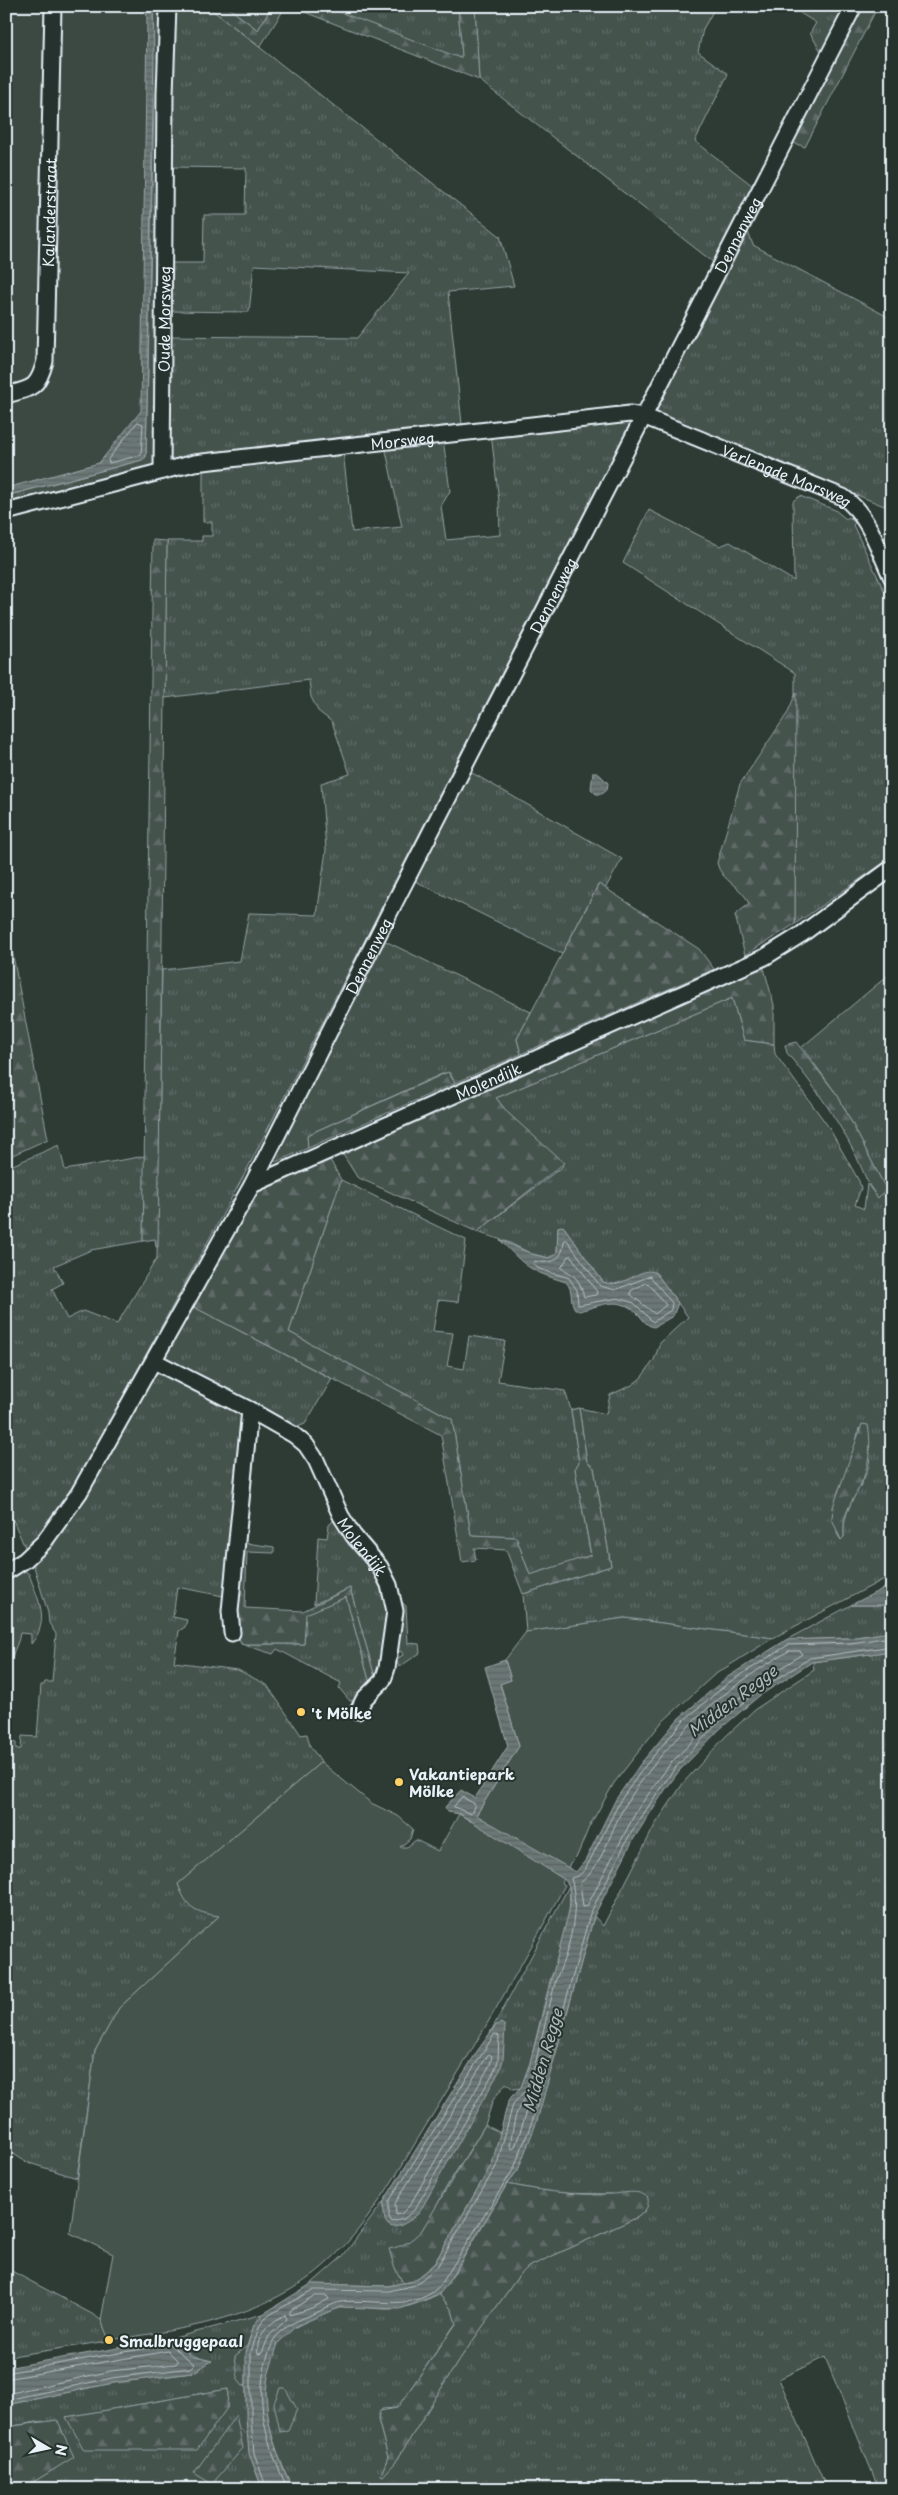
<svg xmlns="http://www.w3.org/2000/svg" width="898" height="2495" font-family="'Playpen Sans',sans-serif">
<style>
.built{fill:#3b4843}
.grass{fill:url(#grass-tufts);stroke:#96a2a3;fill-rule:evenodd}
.forest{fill:url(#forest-firs);stroke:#96a2a3}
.green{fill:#45524e;stroke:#96a2a3}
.water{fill:url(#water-rules);stroke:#9da8a9}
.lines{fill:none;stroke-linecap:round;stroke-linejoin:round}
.shore{stroke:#b6c0c4;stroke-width:1}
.minor-casing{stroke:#e8f1f8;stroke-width:19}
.minor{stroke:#26332d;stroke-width:15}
.poi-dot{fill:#ffd166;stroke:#26332d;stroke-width:2}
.labels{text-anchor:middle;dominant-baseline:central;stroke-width:4;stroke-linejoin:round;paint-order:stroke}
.street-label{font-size:15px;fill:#e8f1f8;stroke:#26332d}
.poi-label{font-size:15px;font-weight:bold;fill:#e8f1f8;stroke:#26332d;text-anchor:start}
.water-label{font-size:16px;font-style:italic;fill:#b0babd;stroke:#26332d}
</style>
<defs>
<pattern id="grass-tufts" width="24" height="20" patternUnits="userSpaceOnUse" patternTransform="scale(1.25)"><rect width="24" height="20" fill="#45524e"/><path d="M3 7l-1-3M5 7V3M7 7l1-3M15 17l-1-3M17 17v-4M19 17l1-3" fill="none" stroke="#606b68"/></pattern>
<pattern id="forest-firs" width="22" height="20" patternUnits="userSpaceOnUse" patternTransform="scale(1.25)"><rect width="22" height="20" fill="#45524e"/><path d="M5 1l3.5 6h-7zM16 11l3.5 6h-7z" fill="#606b68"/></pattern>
<pattern id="water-rules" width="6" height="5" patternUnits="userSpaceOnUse" patternTransform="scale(1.25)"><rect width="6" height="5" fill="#6b7775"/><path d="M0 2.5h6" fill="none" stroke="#586060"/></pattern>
</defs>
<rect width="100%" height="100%" fill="#2e3b35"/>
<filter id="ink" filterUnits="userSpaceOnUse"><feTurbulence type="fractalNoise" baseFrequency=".02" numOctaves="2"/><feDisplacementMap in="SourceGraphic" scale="10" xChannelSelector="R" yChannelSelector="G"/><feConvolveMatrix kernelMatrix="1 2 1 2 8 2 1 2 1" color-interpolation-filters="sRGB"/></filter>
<g filter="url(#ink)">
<!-- built -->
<polygon class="built" points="6,6 150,6 140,455 6,490"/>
<!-- grass -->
<g class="grass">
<polygon points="153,6 165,6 156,465 151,470 6,508 6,496 142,460 146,456 154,104"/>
<polygon points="171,6 207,6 500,236 514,286 448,292 462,424 170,460 166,454 167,336 357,338 409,273 254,265 249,312 167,311 168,263 203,263 204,215 245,215 246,168 169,167"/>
<polygon points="226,6 272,6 258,30"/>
<polygon points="324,6 458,6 462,57 455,58"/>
<polygon points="475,6 716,6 703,29 698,52 728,74 695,141 753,186 713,262 479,80"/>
<polygon points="789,6 846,6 822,53 810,33 816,23"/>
<polygon points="746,227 753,245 892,319 892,495 884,506 661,415 652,408"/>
<polygon points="623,419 631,422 243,1177 96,1446 53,1520 27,1552 6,1504 6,1168 59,1145 65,1170 145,1156 143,1241 91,1250 54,1266 63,1283 52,1289 67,1319 83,1311 117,1324 157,1258 162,970 240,961 249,913 317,915 326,850 321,783 350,774 332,722 318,711 311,697 309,680 165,698 167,541 202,541 202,536 212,536 212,522 203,522 203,468 343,451 352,532 402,527 385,446 443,439 450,491 441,506 446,540 500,535 499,502 491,433"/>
<polygon points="800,496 835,510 846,519 849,517 855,523 853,525 892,607 892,857 795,924 795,673 623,563 649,510 720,546 730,542 794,581 793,501"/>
<polygon points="467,770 622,859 605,889 598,885 562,954 411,879"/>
<polygon points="381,939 531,1012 517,1039 521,1054 455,1083 450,1073 444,1073 307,1135 308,1148 278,1161 267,1162"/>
<path d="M892 972V1575L773 1638 625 1618 526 1632 523 1594 611 1566 594 1468 587 1462 579 1408 606 1414 610 1395 632 1385 641 1378 654 1360 660 1343 688 1317 656 1273C635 1269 623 1291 603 1282L564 1227H558L557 1253 549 1258 532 1254 508 1242 477 1232 563 1166 508 1113 496 1098 732 998 744 1040 774 1044 775 1054 828 1126 859 1181 861 1188 855 1205 864 1209 867 1184 878 1198 886 1189 838 1096 802 1047ZM859 1428C862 1435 869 1445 870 1453 871 1484 841 1501 844 1537L841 1540 837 1534V1494L853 1455Z"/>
<polygon points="341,1180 466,1240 458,1302 438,1300 433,1331 453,1333 447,1366 464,1369 469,1336 505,1341 498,1381 565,1391 571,1410 579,1463 575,1469 591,1556 530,1575 516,1537 471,1535 452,1419 289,1332"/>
<polygon points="190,1305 332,1379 305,1424 292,1429 165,1362 164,1357"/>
<path d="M158 1370 243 1411 246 1435 231 1527 223 1596 177 1587 173 1617 187 1620 185 1627 179 1631 174 1662 238 1670 267 1685 301 1735 307 1734 310 1746 321 1762 178 1884C188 1909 194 1911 219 1916L119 2008 95 2051 77 2178 26 2162 6 2149V1706L13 1710 10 1742 16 1743V1749H21L22 1736 37 1737 41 1685H44L45 1682H52L56 1634 49 1623 48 1613 33 1563 59 1535 75 1512 153 1372Z"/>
<polygon points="333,1521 351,1536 376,1568 389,1601 385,1667 376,1681 350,1588 314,1604 318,1537 327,1538 329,1525"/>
<path d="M24 1570 29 1574C38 1600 51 1620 31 1644V1634L20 1633C19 1643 14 1648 12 1658L6 1662V1580Z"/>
<polygon points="395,1596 406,1606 408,1643 419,1644 420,1653 399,1667 396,1659 403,1655 401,1651 394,1654"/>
<polygon points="346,1597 371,1687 358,1700 350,1701 339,1688 341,1683 277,1649 273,1654 241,1644 304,1644 305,1614"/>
<polygon points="851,1605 892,1605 892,1632 849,1638 786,1640"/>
<path d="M892 1651V2484L885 2489H879L825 2357 779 2379 827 2489H293C274 2449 256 2401 272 2357 276 2349 278 2341 285 2334 296 2325 325 2312 339 2308 353 2304 370 2309 385 2309 404 2310 422 2302 439 2294L452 2310 456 2323 397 2408 382 2409 378 2419 388 2457 381 2475 395 2463 457 2363 517 2278 528 2267 638 2217 646 2210 611 2194 554 2193 507 2184 518 2170 552 2067 594 1916 603 1926 655 1825 684 1782 725 1737 754 1710 814 1670 813 1662Z"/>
<path d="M569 1886C572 1915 564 1950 551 1977L530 2063 521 2088 513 2089 506 2083 493 2100 485 2125 447 2186 434 2211 422 2230 411 2241 402 2247 394 2266 403 2283 388 2286 311 2284 343 2256 384 2201 383 2209 496 2025 490 2033Z"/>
<polygon points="6,2268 92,2314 101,2320 109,2338 107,2341 6,2357"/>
<path d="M263 2314 254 2325 247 2346 235 2357 243 2386 246 2385C246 2420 247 2457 263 2489H22L74 2456 43 2421 6 2427V2405L113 2383 192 2373 211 2361C195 2358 184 2352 174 2338ZM228 2389 227 2408 66 2417H67Z"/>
</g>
<!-- forest -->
<g class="forest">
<polygon points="207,6 226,6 258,30 272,6 286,6 260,47"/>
<polygon points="289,6 324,6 460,58 462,56 458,6 475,6 479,80"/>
<polygon points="863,6 878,6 805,147 791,142"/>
<polygon points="153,540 167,541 158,1247 156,1247 155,1239 143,1241"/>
<path d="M796 693 795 924 745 955 735 915 749 904C743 886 721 882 717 863L740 784 787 714Z"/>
<polygon points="599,884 699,949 714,969 521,1054 517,1039"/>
<polygon points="6,919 48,1139 6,1158"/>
<polygon points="762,961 774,1005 774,1044 744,1040 732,998 496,1098 508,1113 564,1163 477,1232 357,1177 339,1148"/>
<path d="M796 1042 838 1096 886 1189 878 1198C865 1182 863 1168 853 1150 835 1115 812 1083 787 1053L785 1045Z"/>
<polygon points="448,1072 455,1083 308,1148 307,1135"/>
<polygon points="327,1154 341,1180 289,1332 452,1419 471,1535 516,1537 530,1575 591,1555 575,1469 579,1462 571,1410 579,1408 587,1462 594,1468 611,1566 523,1594 506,1550 474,1548 476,1560 462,1562 441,1435 190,1305 259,1187"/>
<path d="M862 1424 868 1425C872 1446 869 1467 860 1486 850 1506 842 1513 844 1537L841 1540 832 1519 833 1507Z"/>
<polygon points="239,1542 274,1547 274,1553 247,1552 245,1608 303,1611 350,1588 376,1681 371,1687 346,1597 306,1614 304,1644 241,1644 233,1623"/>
<path d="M485 2125 501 2133 492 2164 434 2264 413 2281 403 2283 394 2266 389 2249C404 2246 411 2241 422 2230Z"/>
<path d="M507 2184C542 2191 576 2196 611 2194 623 2194 639 2188 648 2198 649 2208 645 2211 638 2217L528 2267 517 2278 457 2363 395 2463 383 2476 381 2475 388 2457 378 2419 380 2411 397 2408 456 2324 452 2310 439 2294 454 2274Z"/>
<polygon points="247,2346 246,2385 243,2386 238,2380 235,2356"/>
<polygon points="280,2388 285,2388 297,2409 288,2431 280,2432 274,2403"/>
<polygon points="228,2389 227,2408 197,2450 84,2450 66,2417"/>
<polygon points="236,2415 243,2448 212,2484 194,2473"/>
<polygon points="57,2420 74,2457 22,2489 10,2489 6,2476 6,2427"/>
</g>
<!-- green -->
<path class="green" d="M625 1618 773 1638 714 1675 661 1723 614 1783 589 1827 577 1856 570 1863 562 1883 565 1885C523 1963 479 2039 433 2114 393 2178 358 2251 290 2290 233 2323 173 2331 109 2340L101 2320 113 2254 70 2233 95 2051 119 2008 219 1916C194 1912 187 1908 178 1884L321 1762 371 1803 398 1816 413 1829 410 1839 400 1847H407L416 1840 438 1851 459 1814 472 1822 519 1746 500 1683 511 1680 505 1660 526 1632Z"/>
<!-- water -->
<g class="water">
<polygon points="143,6 153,6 154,57 146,457 142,460 6,496 6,488 99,463 141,411 147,19 146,10"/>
<polygon points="593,772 597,772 608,783 607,790 602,794 596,794 591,789"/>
<path d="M561 1226 564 1227 603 1282C623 1291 641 1264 656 1273L678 1303 673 1316 654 1327C647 1326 644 1321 639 1315 620 1295 603 1305 579 1311L575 1309C569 1300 574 1291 566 1282 529 1271 526 1267 500 1240L532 1254 549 1258 557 1253 558 1227Z"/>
<polygon points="892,1584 892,1605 851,1605"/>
<polygon points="892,1632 892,1651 812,1662 759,1696 720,1729 679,1771 663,1793 633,1840 594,1916 537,2121 518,2170 507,2184 446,2286 439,2294 400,2309 340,2307 296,2326 278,2343 268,2376 266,2392 268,2416 271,2433 282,2466 293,2489 263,2489 249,2454 246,2419 246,2352 254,2325 263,2314 311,2284 388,2286 413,2281 434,2264 492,2164 508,2102 512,2096 521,2087 530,2063 571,1903 569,1886 565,1880 460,1814 448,1812 445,1807 461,1790 475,1798 508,1746 485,1667 505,1660 511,1680 500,1684 519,1746 476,1815 576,1872 585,1861 616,1799 641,1763 679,1718 726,1678 786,1640 849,1638"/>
<path d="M501 2023 505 2026 503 2060 500 2070 419 2213C398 2231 381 2236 384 2201L478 2050 496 2025Z"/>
<polygon points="174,2338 191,2356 212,2361 192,2373 113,2383 6,2405 6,2368"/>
</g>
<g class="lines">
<!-- shore -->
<g class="shore">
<polygon points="138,422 143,424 141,455 109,463 108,460"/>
<path d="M567 1240 600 1286 615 1290 650 1276 672 1303 671 1310 653 1322 634 1303 618 1298 578 1305 577 1290 569 1278 539 1269 533 1264 535 1261C552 1265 563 1260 564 1241Z"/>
<path d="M571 1256 597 1292 596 1295 584 1297C580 1281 576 1275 561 1268L568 1257Z"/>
<polygon points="646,1283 649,1284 666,1305 655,1314 630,1294 631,1291"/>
<path d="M789 1651H800L802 1654 752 1688 712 1721 670 1764 637 1810 587 1906 583 1907 580 1883C604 1865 610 1829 626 1804 667 1739 722 1689 789 1651Z"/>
<polygon points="462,1797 475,1804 471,1814 454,1807"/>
<polygon points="495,2034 499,2036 498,2059 496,2068 415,2209 404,2219 392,2222 389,2217 389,2202"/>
<polygon points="489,2054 492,2056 490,2065 410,2205 401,2214 396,2215 395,2204"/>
<path d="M528 2097 531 2099 515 2147 512 2149 510 2146C513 2131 514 2105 528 2097Z"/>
<polygon points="314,2296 327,2296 329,2299 312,2308 290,2315 290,2311"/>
<path d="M285 2315 287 2319 269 2336 262 2353 258 2354C255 2336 270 2322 285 2315Z"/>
<polyline points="6,2373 170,2344 194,2364 190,2368 112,2378 6,2400"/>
<polyline points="6,2379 168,2351 178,2361 176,2364 111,2371 6,2394"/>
<path d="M267 2489 254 2453 251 2419V2352L259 2327 266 2317 312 2290 389 2291 415 2285 437 2267 497 2165 513 2104 526 2090 535 2065 556 1979C570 1949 580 1909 571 1878L578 1876 585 1870 620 1801 645 1766 683 1721 728 1683 788 1645 850 1643 892 1637"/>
<path d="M288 2489C267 2447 252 2398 269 2352 272 2344 275 2336 282 2330 292 2322 302 2319 313 2314 322 2311 332 2303 341 2302 375 2298 417 2314 442 2283L514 2168 533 2119 590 1914 628 1838 659 1790 675 1768 716 1725 756 1692 810 1658 892 1646"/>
</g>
<defs>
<g id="minor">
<path id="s1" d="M6 395C33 388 38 388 45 361L53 6"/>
<path id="s2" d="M162 471 165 94 168 6"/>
<path id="s3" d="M6 512 194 463 630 414 643 416 843 497C869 515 879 551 892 578"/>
<path id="s4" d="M252 1185 765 957 802 934 892 868"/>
<path id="s5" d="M154 1361 250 1410 294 1435 306 1445 316 1460 341 1516 353 1535 380 1567 389 1585 395 1611 387 1668 383 1680 364 1699 358 1711"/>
<path id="s6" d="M6 1572 25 1560 44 1542 79 1493 252 1185 380 931 854 6"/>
<polyline points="232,1633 230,1611 250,1410"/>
</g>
</defs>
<!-- minor casing -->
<use href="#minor" class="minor-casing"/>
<!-- minor -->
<use href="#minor" class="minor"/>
</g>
</g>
<!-- markers -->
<g class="poi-dot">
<circle cx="301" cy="1712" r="5"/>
<circle cx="399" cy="1782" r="5"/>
<circle cx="109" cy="2340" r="5"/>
</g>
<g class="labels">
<!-- street labels -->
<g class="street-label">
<text stroke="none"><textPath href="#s1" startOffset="205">Kalanderstraat</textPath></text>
<text stroke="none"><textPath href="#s6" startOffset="1529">Dennenweg</textPath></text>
<text stroke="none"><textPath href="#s2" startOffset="152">Oude Morsweg</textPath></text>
<text stroke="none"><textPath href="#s3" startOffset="404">Morsweg</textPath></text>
<text stroke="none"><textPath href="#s3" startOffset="802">Verlengde Morsweg</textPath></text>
<text stroke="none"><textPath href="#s6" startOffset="1124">Dennenweg</textPath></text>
<text stroke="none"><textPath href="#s6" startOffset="719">Dennenweg</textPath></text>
<text stroke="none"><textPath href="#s4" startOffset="258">Molendijk</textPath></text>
<text stroke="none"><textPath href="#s5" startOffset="291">Molendijk</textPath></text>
</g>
<!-- poi labels -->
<g class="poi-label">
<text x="311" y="1712">'t Mölke</text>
<text x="409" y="1773">Vakantiepark<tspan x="409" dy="17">Mölke</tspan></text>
<text x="119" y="2340">Smalbruggepaal</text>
</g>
<!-- water labels -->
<g class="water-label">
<text transform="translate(732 1700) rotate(-37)">Midden Regge</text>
<text transform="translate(542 2060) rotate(-74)">Midden Regge</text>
</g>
</g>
<!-- margin -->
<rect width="898" height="2495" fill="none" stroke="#26332d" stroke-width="25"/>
<rect x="12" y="12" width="873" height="2470" fill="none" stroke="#e8f1f8" stroke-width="2" filter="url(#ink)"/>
<!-- north arrow -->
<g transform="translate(48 2448) rotate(99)" stroke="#26332d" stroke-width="4" paint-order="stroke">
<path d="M0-4L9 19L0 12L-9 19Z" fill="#e8f1f8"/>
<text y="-8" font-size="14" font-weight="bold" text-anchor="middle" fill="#e8f1f8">N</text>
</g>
</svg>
